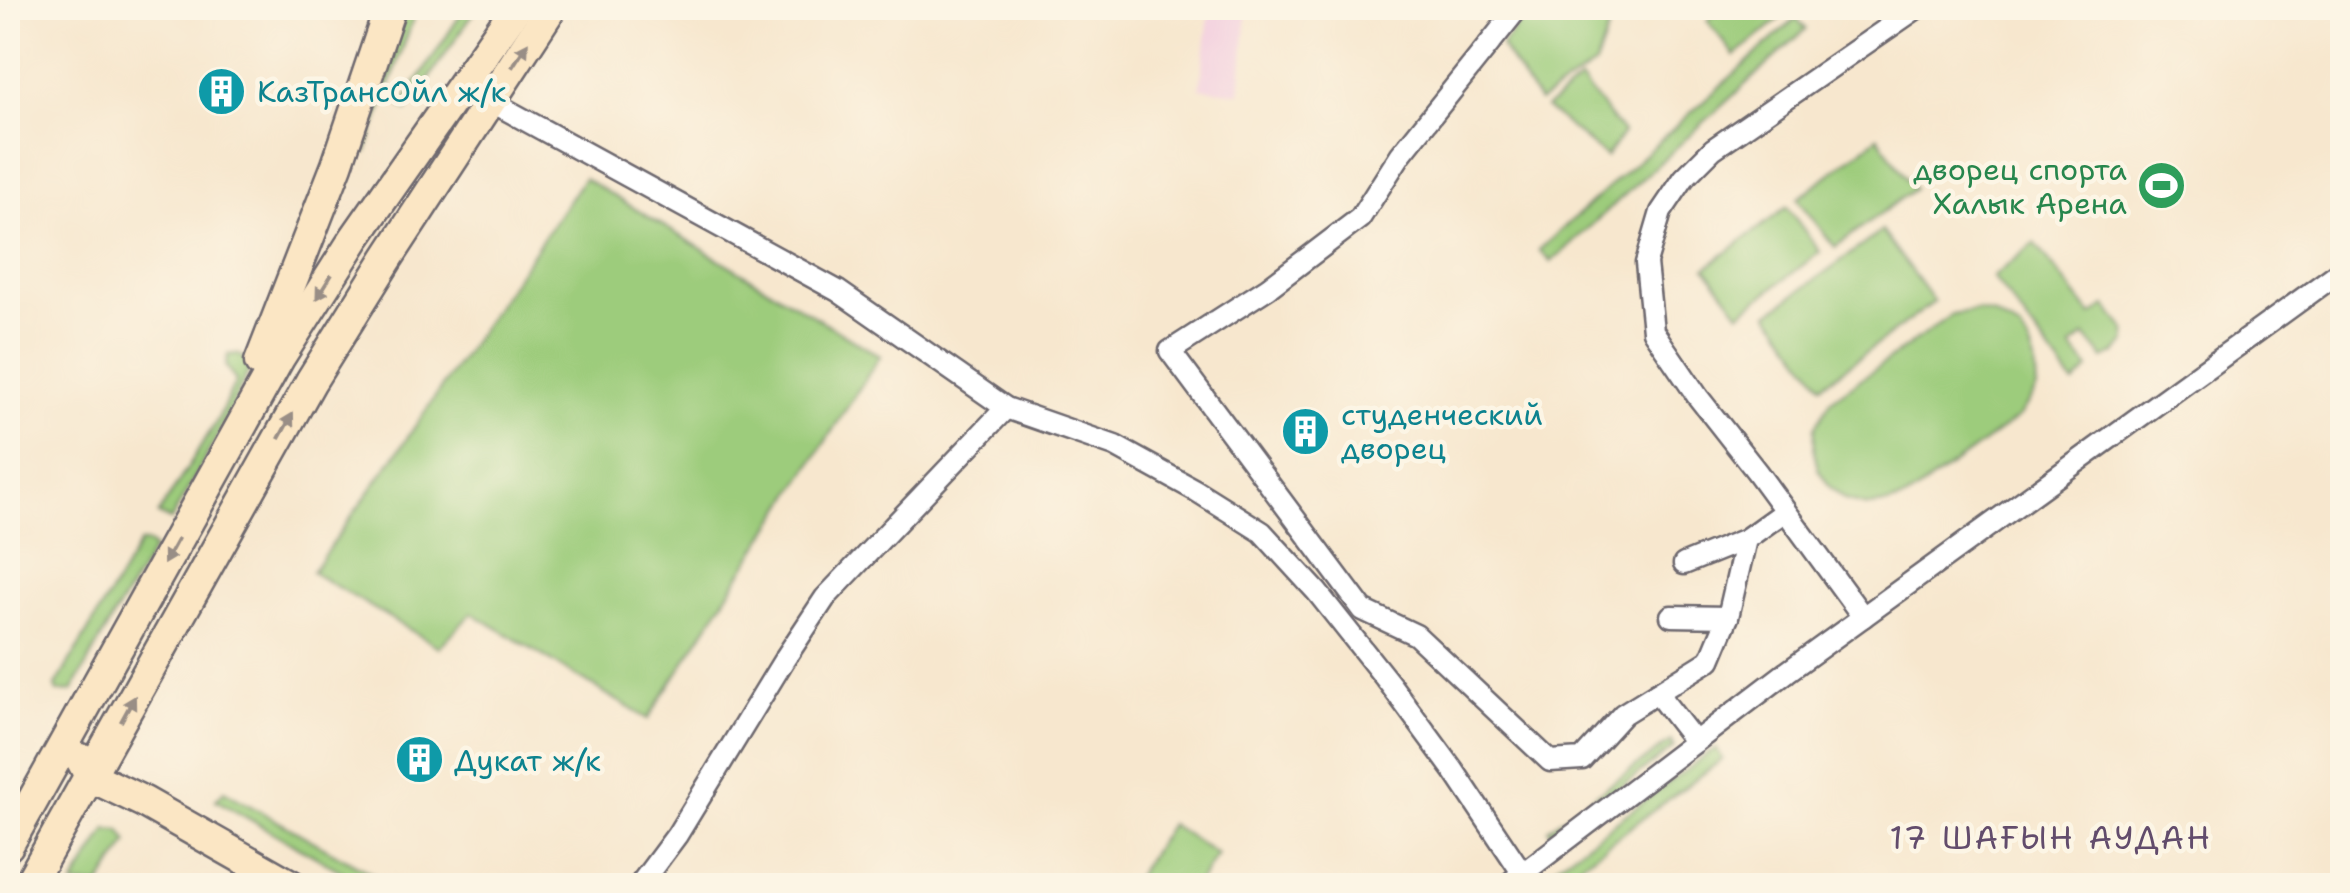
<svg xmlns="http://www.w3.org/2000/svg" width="2350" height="893" font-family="'Shantell Sans',sans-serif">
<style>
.built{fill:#f3cfdf}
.green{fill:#9dcc7b;stroke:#60775b;stroke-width:2.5}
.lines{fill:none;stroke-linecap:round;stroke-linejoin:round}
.street-casing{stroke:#6d676e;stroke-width:25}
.secondary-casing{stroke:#6d676e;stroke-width:35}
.street{stroke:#fff;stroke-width:20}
.secondary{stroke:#fbe6c4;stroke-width:30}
.oneway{fill:#998e86}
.labels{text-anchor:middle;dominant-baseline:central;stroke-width:9;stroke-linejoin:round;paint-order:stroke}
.culture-label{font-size:30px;fill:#0d838f;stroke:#fcf5e5;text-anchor:start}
.leisure-label{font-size:30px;fill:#27864d;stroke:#fcf5e5;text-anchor:end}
.neighbourhood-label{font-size:32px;letter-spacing:2.5px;fill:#624c6c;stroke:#fcf5e5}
</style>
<rect width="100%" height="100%" fill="#fcf5e5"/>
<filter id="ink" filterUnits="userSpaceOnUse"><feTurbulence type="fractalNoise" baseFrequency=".01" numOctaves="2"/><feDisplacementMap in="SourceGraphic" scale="20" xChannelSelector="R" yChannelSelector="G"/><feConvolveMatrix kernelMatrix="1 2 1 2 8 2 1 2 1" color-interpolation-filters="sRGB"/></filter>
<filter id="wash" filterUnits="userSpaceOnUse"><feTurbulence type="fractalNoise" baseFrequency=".0048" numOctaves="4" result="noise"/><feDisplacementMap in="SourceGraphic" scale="40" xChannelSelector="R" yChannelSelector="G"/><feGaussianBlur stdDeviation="2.25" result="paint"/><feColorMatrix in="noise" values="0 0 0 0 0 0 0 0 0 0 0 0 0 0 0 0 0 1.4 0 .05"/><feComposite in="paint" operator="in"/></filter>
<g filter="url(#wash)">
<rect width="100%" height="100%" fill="#f7e7ce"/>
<!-- built -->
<polygon class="built" points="1210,8 1247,10 1240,93 1200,88"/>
<!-- green -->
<g class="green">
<polygon points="407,8 417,8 366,152 356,150"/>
<polygon points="465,8 477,8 407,110 401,106"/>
<polygon points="1531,8 1616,8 1595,65 1539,102 1501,46"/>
<polygon points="1723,8 1788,8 1790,10 1735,56 1707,20"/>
<polygon points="1796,18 1806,29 1551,262 1539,250"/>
<polygon points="1580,80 1623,133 1606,157 1546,108"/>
<polygon points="1878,137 1914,189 1835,247 1797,199"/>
<polygon points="584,178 880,356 648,719 472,613 439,647 312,572 397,453"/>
<polygon points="1787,207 1820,252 1740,313 1706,268"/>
<polygon points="1882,231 1934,302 1822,385 1769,313"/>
<polygon points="2035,243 2091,315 2106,306 2126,330 2127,342 2116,353 2104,359 2085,336 2071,347 2089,369 2074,384 1993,277"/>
<polygon points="1977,311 1994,315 2021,331 2029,345 2035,362 2037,389 2020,416 1907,498 1888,504 1867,506 1846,500 1830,487 1818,469 1814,451 1815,427 1831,400 1952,315"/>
<polygon points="237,354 245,358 251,366 219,433 171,520 158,515 217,421 236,381 226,366 228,355"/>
<polygon points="140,543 148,543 154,549 114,615 72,691 57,692 55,687"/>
<polygon points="1671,741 1674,747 1555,837 1548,829"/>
<polygon points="1716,748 1723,759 1566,875 1556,866"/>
<polygon points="224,791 391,885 365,885 216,800"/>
<polygon points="1170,824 1217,854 1197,885 1131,885"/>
<polygon points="107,829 120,830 128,842 100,885 73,885"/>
</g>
</g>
<g filter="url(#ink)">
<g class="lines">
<defs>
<g id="street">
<polyline points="1518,8 1401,154 1360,218 1268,288 1170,351 1363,610 1416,635 1550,761 1582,759 1623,714 1710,660 1728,617"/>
<polyline points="481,96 838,291 1006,408 1115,446 1195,490 1262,532 1317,592 1390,684 1454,771 1531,886"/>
<polyline points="1684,564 1746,539 1785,511"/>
<polyline points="1671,616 1728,617 1746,539"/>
<polyline points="1863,617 1757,472 1698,397 1653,331 1646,263 1661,212 1684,178 1713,149 1917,8"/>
<polyline points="1657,693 1695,742"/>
<polyline points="639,886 677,835 784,660 825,598 1006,408"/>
<polyline points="1506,886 1787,672 2342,270"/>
</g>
<g id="secondary">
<polyline points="260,362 337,165 390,8"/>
<polyline points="81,759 90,776 144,802 292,886"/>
<polyline points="8,845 279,358 355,238 516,8"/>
<polyline points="28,886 311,381 387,259 551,8"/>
</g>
</defs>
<!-- street casing -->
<use href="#street" class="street-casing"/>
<!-- secondary casing -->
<use href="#secondary" class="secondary-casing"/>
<!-- street -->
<use href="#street" class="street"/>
<!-- secondary -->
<use href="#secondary" class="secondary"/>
</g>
<!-- one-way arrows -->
<defs><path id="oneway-solid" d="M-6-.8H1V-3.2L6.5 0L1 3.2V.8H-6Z" transform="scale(2.5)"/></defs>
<g class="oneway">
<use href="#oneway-solid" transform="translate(520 55) rotate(-57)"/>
<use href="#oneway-solid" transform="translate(324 287) rotate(122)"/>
<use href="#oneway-solid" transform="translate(286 426) rotate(-61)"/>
<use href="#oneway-solid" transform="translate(171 551) rotate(119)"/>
<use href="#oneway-solid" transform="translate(128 709) rotate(-61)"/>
</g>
</g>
<!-- icons -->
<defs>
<symbol id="building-disc" viewBox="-11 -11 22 22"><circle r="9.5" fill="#0f9aa8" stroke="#fcf5e5"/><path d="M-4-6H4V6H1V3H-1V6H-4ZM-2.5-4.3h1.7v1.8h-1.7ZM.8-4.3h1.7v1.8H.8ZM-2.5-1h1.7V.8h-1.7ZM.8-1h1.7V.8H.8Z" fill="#fff"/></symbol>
<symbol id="stadium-disc" viewBox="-11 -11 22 22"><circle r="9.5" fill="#2e9e5b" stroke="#fcf5e5"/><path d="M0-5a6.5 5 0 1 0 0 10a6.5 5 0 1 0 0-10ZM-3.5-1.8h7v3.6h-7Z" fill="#fff"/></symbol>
</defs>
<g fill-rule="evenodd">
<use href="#building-disc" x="194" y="64" width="55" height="55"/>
<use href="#stadium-disc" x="2134" y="158" width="55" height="55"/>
<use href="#building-disc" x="1278" y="404" width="55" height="55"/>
<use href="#building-disc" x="392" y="732" width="55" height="55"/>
</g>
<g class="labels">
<!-- culture labels -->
<g class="culture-label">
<text x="257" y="91">КазТрансОйл ж/к</text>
<text x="1341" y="414">студенческий<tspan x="1341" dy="34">дворец</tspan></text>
<text x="454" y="760">Дукат ж/к</text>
</g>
<!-- leisure labels -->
<g class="leisure-label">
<text x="2127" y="169">дворец спорта<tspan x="2127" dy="34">Халык Арена</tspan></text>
</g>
<!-- neighbourhood labels -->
<g class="neighbourhood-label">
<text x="2051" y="837">17 ШАҒЫН АУДАН</text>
</g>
</g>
<!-- margin -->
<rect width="2350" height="893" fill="none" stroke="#fcf5e5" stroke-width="40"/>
</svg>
